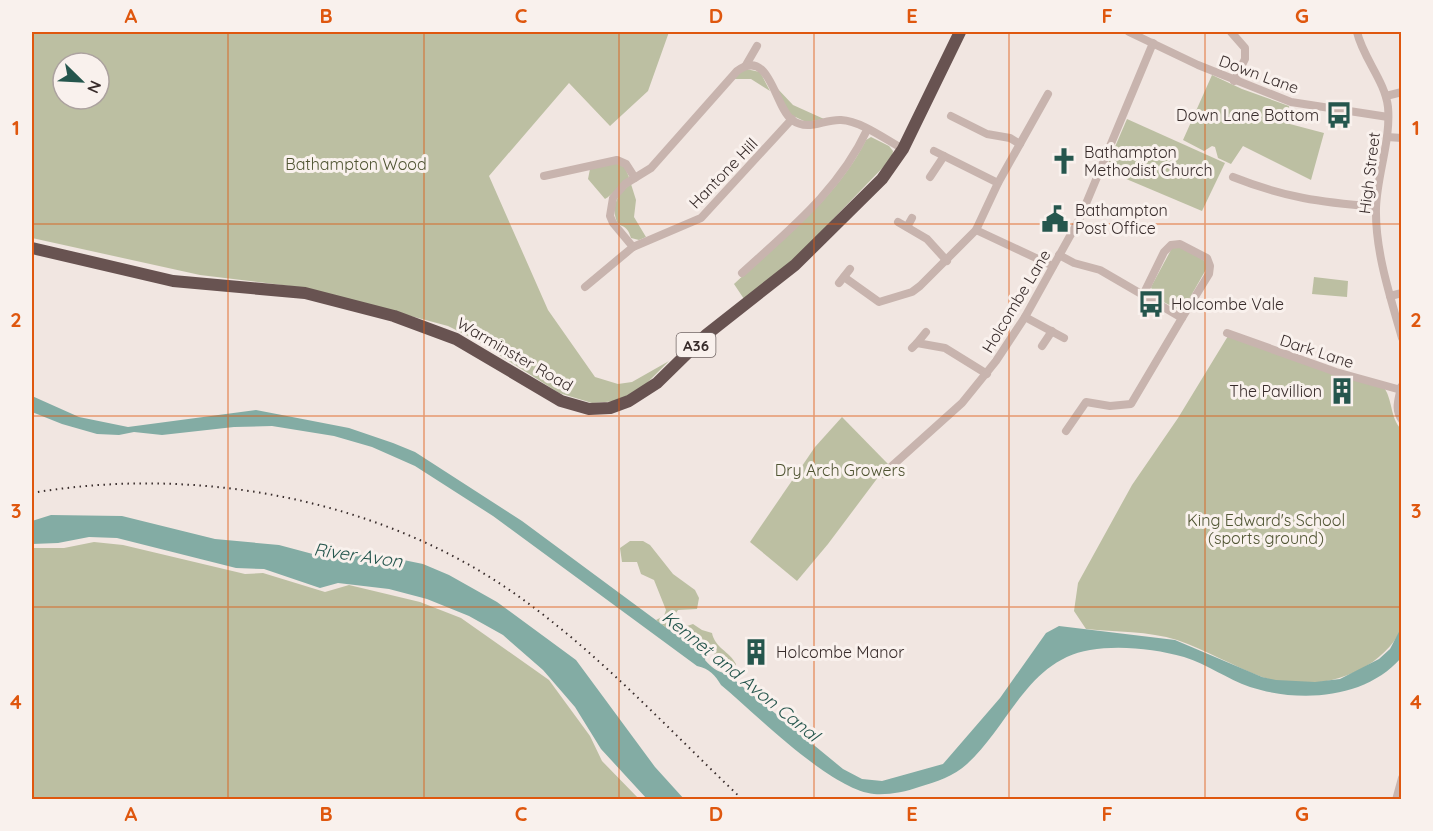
<svg xmlns="http://www.w3.org/2000/svg" width="1433" height="831" font-family="Quicksand,sans-serif">
<style>
.green{fill:#bcbfa2;fill-rule:evenodd}
.water{fill:#83aca4}
.lines{fill:none;stroke-linecap:round;stroke-linejoin:round}
.minor{stroke:#c8b4ae;stroke-width:8}
.trunk{stroke:#685351;stroke-width:12}
.rail{stroke:#382c2b;stroke-width:2;stroke-dasharray:1.5 4.5;stroke-linecap:butt}
.grid{fill:none;stroke:#df570e;stroke-width:1.5;stroke-opacity:0.55}
.labels{text-anchor:middle;dominant-baseline:central;stroke-width:6;stroke-linejoin:round;paint-order:stroke}
.shield{fill:#f9f1ed;stroke:#726765;stroke-width:1.5}
.shield-label{font-size:15px;font-weight:bold;fill:#382c2b}
.street-label{font-size:16px;fill:#382c2b;stroke:#f9f1ed}
.poi-label{font-size:16px;fill:#382c2b;stroke:#f9f1ed;text-anchor:start}
.park-label{font-size:16px;fill:#4f5432;stroke:#f9f1ed}
.water-label{font-size:18px;font-style:italic;fill:#25564d;stroke:#f9f1ed}
.neatline{fill:none;stroke:#df570e;stroke-width:2}
.grid-label{font-size:20px;text-anchor:middle;font-weight:bold;fill:#df570e}
</style>
<rect width="100%" height="100%" fill="#f1e6e1"/>
<!-- green -->
<g class="green">
<path d="M32 32H669L648 91 610 126 569 83 489 176 548 310 595 377 618 384 632 382 669 361 644 386 618 401 592 403 559 393 476 340 448 326 306 288 200 275 32 238ZM63 63H99V99H63Z"/>
<polygon points="746,69 760,72 770,91 751,79 734,79 734,75"/>
<polygon points="1212,75 1242,89 1289,106 1286,123 1324,133 1311,180 1243,146 1231,164 1218,158 1215,147 1212,146 1204,151 1183,140"/>
<polygon points="776,87 793,105 824,119 806,122 789,114"/>
<polygon points="1127,119 1225,163 1202,211 1105,170"/>
<path d="M871 137 889 146 893 151 892 158 784 270 744 299 734 284C781 240 837 198 866 140Z"/>
<path d="M617 163 624 166 629 177C624 182 611 196 605 199L588 179 590 169Z"/>
<path d="M631 184 636 200 634 217 646 237 639 240 631 238C628 229 627 228 618 224 610 207 617 194 631 184Z"/>
<polygon points="1180,247 1205,261 1208,266 1184,308 1179,310 1154,297 1151,287 1172,248"/>
<polygon points="1314,277 1348,281 1347,297 1312,294"/>
<path d="M1228 336 1383 386C1393 399 1390 418 1401 429L1402 628C1378 677 1311 694 1262 677 1233 666 1206 650 1177 640 1149 631 1115 632 1086 629L1074 611 1078 583 1132 485 1178 418Z"/>
<polygon points="842,417 888,464 828,544 797,581 750,542 815,447"/>
<polygon points="630,541 643,541 650,545 673,574 695,590 699,598 697,609 678,610 672,619 675,631 668,629 656,620 664,616 666,610 654,580 641,574 637,562 622,562 620,548"/>
<polygon points="94,542 123,545 245,574 263,573 325,592 349,585 420,602 461,618 549,680 590,736 602,761 639,799 32,799 32,548 64,548"/>
<path d="M693 624 702 630 712 633C715 648 729 651 736 664L734 667 717 658 704 642 690 636 687 626Z"/>
</g>
<!-- water -->
<g class="water">
<path d="M32 396 79 417 128 427 256 410 349 428 393 443 415 452 522 521 668 629 682 633 706 655 705 660C710 666 718 673 726 673L843 769 862 779 882 781 943 764 1000 698 1046 633 1059 626 1175 640 1262 677 1276 680 1315 682 1340 679 1379 659 1390 649 1401 628V658C1365 699 1300 703 1250 687 1227 679 1207 664 1184 657 1155 649 1120 645 1090 650 1028 660 1009 726 967 764 954 776 936 782 919 787 905 792 889 795 874 794 831 790 757 715 721 685 715 675 710 669 697 666L493 516 415 466 372 447 334 436 272 426 234 427 162 435 134 432 119 435 97 434 62 424 32 412Z"/>
<polygon points="51,515 122,516 215,539 279,545 324,557 342,554 384,556 423,564 449,575 497,602 576,660 655,767 684,799 647,799 601,749 575,707 543,670 503,635 469,616 427,599 389,589 338,583 320,588 264,569 236,568 117,538 89,537 58,543 32,544 32,521"/>
</g>
<g class="lines">
<!-- minor -->
<g class="minor">
<polyline points="1129,32 1198,65 1291,102 1388,117"/>
<polyline points="1231,32 1245,48 1245,59 1234,81"/>
<path d="M1357 32C1363 58 1385 81 1388 107 1391 141 1377 174 1376 208 1375 251 1390 296 1402 338"/>
<polyline points="746,65 757,46"/>
<polyline points="1048,94 998,183 976,230 1053,266"/>
<polyline points="1386,96 1402,92"/>
<polyline points="951,116 987,134 1010,138 1020,144"/>
<path d="M792 119 701 218 633 247 613 223 610 216 613 198 625 184 651 168 737 71C770 47 774 106 792 120 809 132 823 119 841 120 861 121 885 139 903 149"/>
<polyline points="1387,137 1402,138"/>
<polyline points="934,151 998,183"/>
<polyline points="544,176 617,160 626,164 635,178"/>
<polyline points="930,177 944,156"/>
<path d="M1233 177C1286 198 1320 202 1376 207"/>
<polyline points="898,222 927,239 947,261"/>
<polyline points="907,227 912,218"/>
<polygon points="1180,244 1207,258 1210,266 1209,274 1182,318 1143,295 1164,252 1171,245"/>
<polyline points="1059,255 1074,263 1100,270 1143,295"/>
<path d="M742 273C790 229 839 190 867 130"/>
<polyline points="844,277 879,302 912,292 920,286 976,230"/>
<polyline points="839,283 850,269"/>
<polyline points="585,287 633,247"/>
<polyline points="1390,296 1402,293"/>
<polyline points="1025,317 1064,338"/>
<polyline points="1227,333 1336,372 1401,390"/>
<polyline points="917,343 926,332"/>
<polyline points="1042,346 1052,331"/>
<polyline points="912,348 917,343 945,348 987,374"/>
<path d="M1401 387C1399 399 1394 409 1402 420"/>
<polyline points="1066,431 1086,402 1110,406 1131,404 1182,318"/>
<polyline points="883,474 962,403 996,361 1025,317 1080,218 1153,43"/>
<polyline points="1396,800 1402,778"/>
</g>
<!-- trunk -->
<polyline class="trunk" points="32,248 173,281 305,293 394,316 456,339 561,401 589,409 610,408 629,401 657,383 706,335 795,265 882,179 903,149 960,32"/>
<!-- rail -->
<path class="rail" d="M32 493C195 465 381 498 518 596 600 654 670 731 743 800"/>
</g>
<!-- grid -->
<path class="grid" d="M228 32V800M424 32V800M619 32V800M814 32V800M1009 32V800M1205 32V800M32 224H1402M32 416H1402M32 607H1402"/>
<!-- icons -->
<defs>
<symbol id="bus-bare" viewBox="-9 -9 18 18"><path d="M-5-6H5V4H4V6H2V4H-2V6H-4V4H-5ZM-3.5-4V0h7V-4ZM-3.5 1.2v1.5H-2V1.2ZM2 1.2v1.5H3.5V1.2Z" fill="#25564d" stroke="#f9f1ed" stroke-width="2.5" paint-order="stroke"/></symbol>
<symbol id="church-bare" viewBox="-9 -9 18 18"><path d="M-1.2-6h2.4v3.5h3.3v2.4h-3.3V6h-2.4V-.1h-3.3v-2.4h3.3Z" fill="#25564d" stroke="#f9f1ed" stroke-width="2.5" paint-order="stroke"/></symbol>
<symbol id="civic-bare" viewBox="-9 -9 18 18"><path d="M-.6-6.5H3V-4.5H.6V-3L4-1V1h2V6H-6V1h2V-1L-.6-3ZM-1.2 2.5V6h2.4V2.5Z" fill="#25564d" stroke="#f9f1ed" stroke-width="2.5" paint-order="stroke"/></symbol>
<symbol id="building-bare" viewBox="-9 -9 18 18"><path d="M-4-6H4V6H1V3H-1V6H-4ZM-2.5-4.3h1.7v1.8h-1.7ZM.8-4.3h1.7v1.8H.8ZM-2.5-1h1.7V.8h-1.7ZM.8-1h1.7V.8H.8Z" fill="#25564d" stroke="#f9f1ed" stroke-width="2.5" paint-order="stroke"/></symbol>
</defs>
<g fill-rule="evenodd">
<use href="#bus-bare" x="1320" y="96" width="38" height="38"/>
<use href="#church-bare" x="1045" y="142" width="38" height="38"/>
<use href="#civic-bare" x="1036" y="200" width="38" height="38"/>
<use href="#bus-bare" x="1132" y="285" width="38" height="38"/>
<use href="#building-bare" x="1323" y="372" width="38" height="38"/>
<use href="#building-bare" x="737" y="633" width="38" height="38"/>
</g>
<g class="labels">
<!-- shield labels -->
<rect class="shield" x="676.5" y="333" width="39" height="24" rx="4.5"/>
<g class="shield-label">
<text x="696" y="345">A36</text>
</g>
<!-- street labels -->
<g class="street-label">
<text transform="translate(1259 74) rotate(20)">Down Lane</text>
<text transform="translate(723 173) rotate(-46)">Hantone Hill</text>
<text transform="translate(1369 173) rotate(-83)">High Street</text>
<text transform="translate(1016 301) rotate(-59)">Holcombe Lane</text>
<text transform="translate(1317 351) rotate(18)">Dark Lane</text>
<text transform="translate(515 354) rotate(30)">Warminster Road</text>
</g>
<!-- poi labels -->
<g class="poi-label">
<text x="1319" y="115" text-anchor="end">Down Lane Bottom</text>
<text x="1084" y="152">Bathampton<tspan x="1084" dy="18">Methodist Church</tspan></text>
<text x="1075" y="210">Bathampton<tspan x="1075" dy="18">Post Office</tspan></text>
<text x="1171" y="304">Holcombe Vale</text>
<text x="1322" y="391" text-anchor="end">The Pavillion</text>
<text x="776" y="652">Holcombe Manor</text>
</g>
<!-- park labels -->
<g class="park-label">
<text x="356" y="164">Bathampton Wood</text>
<text x="840" y="470">Dry Arch Growers</text>
<text x="1266" y="520">King Edward's School<tspan x="1266" dy="18">(sports ground)</tspan></text>
</g>
<!-- water labels -->
<g class="water-label">
<text transform="translate(358 555) rotate(8)">River Avon</text>
<text transform="translate(741 676) rotate(39)">Kennet and Avon Canal</text>
</g>
</g>
<!-- border -->
<rect width="1433" height="831" fill="none" stroke="#f9f1ed" stroke-width="66"/>
<!-- north arrow -->
<g transform="translate(81 81) rotate(114)"><circle r="28" fill="#f9f1ed" stroke="#aca29f" stroke-width="1.5"/>
<path d="M0-4.5L10 22L0 15L-10 22Z" fill="#25564d"/>
<text y="-9" font-size="16" font-weight="bold" text-anchor="middle" fill="#382c2b">N</text>
</g>
<rect x="33" y="33" width="1367" height="765" class="neatline"/>
<g class="grid-label">
<text x="131" y="23">A</text>
<text x="326" y="23">B</text>
<text x="521" y="23">C</text>
<text x="716" y="23">D</text>
<text x="912" y="23">E</text>
<text x="1107" y="23">F</text>
<text x="1302" y="23">G</text>
<text x="16" y="135">1</text>
<text x="1416" y="135">1</text>
<text x="16" y="327">2</text>
<text x="1416" y="327">2</text>
<text x="16" y="518">3</text>
<text x="1416" y="518">3</text>
<text x="16" y="709">4</text>
<text x="1416" y="709">4</text>
<text x="131" y="821">A</text>
<text x="326" y="821">B</text>
<text x="521" y="821">C</text>
<text x="716" y="821">D</text>
<text x="912" y="821">E</text>
<text x="1107" y="821">F</text>
<text x="1302" y="821">G</text>
</g>
</svg>
